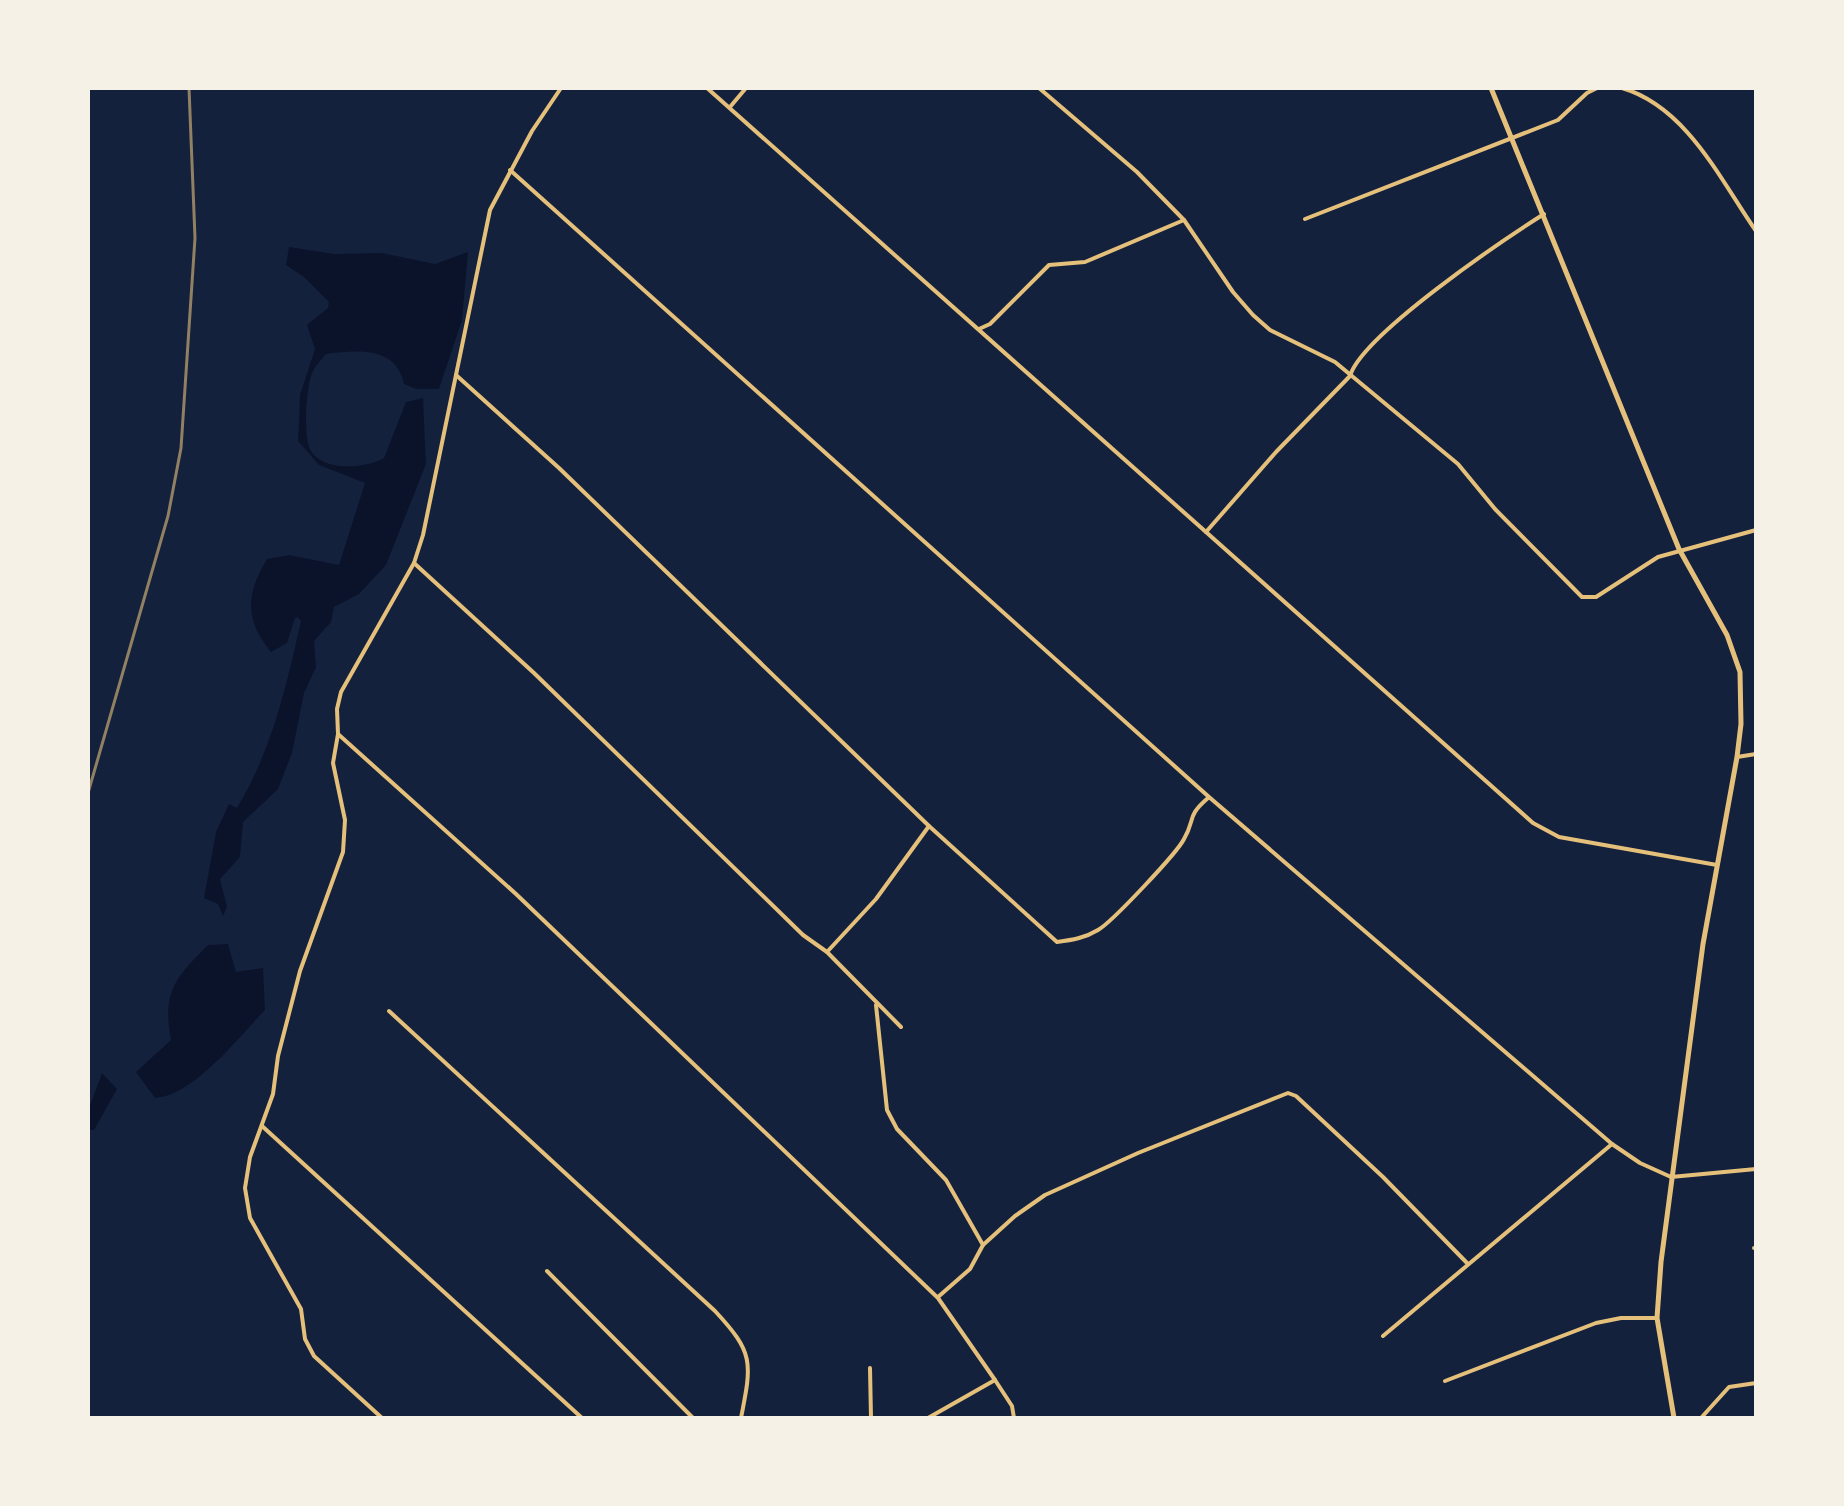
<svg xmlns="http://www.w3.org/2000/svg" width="1844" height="1506" font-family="Raleway,sans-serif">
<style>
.water{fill:#0b132b}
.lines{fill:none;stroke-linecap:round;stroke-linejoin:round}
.minor{stroke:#e5c07b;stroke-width:4}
.tertiary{stroke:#e5c07b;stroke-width:5}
.rail{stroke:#918062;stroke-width:3}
</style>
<rect width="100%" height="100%" fill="#14213d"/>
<!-- water -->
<g class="water">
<path d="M289 247 334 254 382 253 435 264 468 252 462 320 439 389H416L404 384C396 346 358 350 326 354 322 359 317 364 314 369 306 382 303 435 310 449 322 473 366 468 384 458L406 402 423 398 426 464 386 565 359 594 334 607 331 622 314 641 316 667 304 693 292 753 278 789 243 822 240 857 220 879 227 907 223 916 218 904 204 898 216 832 229 804 237 808C272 750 286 687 301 621L298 617 295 618 287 643 271 652C244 619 246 594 267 559L289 555 339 565 365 483 319 465 298 441 300 395 315 349 307 325 328 308 329 302 304 277 286 265Z"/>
<path d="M228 944 236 972 263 968 265 1010C238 1038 194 1095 155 1098L136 1072 171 1040C162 992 175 978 208 945Z"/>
<polygon points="102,1073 117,1089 94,1130 88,1130 88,1111"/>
</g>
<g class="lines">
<!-- minor -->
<g class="minor">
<polyline points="561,88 532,131 490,210 423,535 414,563 341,692 337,709 338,734 516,894 938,1298 995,1380 1012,1406 1014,1418"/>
<polyline points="707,88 1533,823 1559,837 1717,865"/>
<polyline points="1039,88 1137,172 1184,220 1233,292 1253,315 1270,330 1335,362 1458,464 1495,509 1582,597 1596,597 1658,557 1756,530"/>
<path d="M1622 88C1687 107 1721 181 1756 231"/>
<polyline points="730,107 746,88"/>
<polyline points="510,170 1209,797 1612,1144 1640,1163 1671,1177 1756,1169"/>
<polyline points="1305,219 1558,120 1587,93 1597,88"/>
<polyline points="979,329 990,324 1049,265 1085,262 1184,220"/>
<path d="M456 375 559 468 929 826 1057 942C1072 940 1085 938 1098 930 1112 922 1177 853 1184 839 1196 818 1186 817 1208 798"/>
<path d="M1206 532 1276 452 1350 376C1362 335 1503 240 1544 214"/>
<polyline points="414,563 534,673 803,935 827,952 901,1027"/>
<polyline points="338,734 333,763 345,820 343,852 300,971 278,1056 273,1094 250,1157 245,1188 250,1218 301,1309 305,1339 314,1356 382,1418"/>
<polyline points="1737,757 1756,754"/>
<polyline points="827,952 876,899 929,826"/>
<polyline points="876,1005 887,1110 897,1129 946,1180 983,1245"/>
<path d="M389 1011 715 1311C754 1353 752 1362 741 1418"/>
<polyline points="262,1126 582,1418"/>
<polyline points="1754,1248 1756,1248"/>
<polyline points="547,1271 693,1418"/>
<polyline points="938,1297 970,1269 983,1245 1015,1216 1045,1195 1138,1153 1288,1093 1296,1096 1383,1177 1468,1264"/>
<polyline points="1383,1336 1612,1144"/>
<polyline points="870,1368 871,1418"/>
<polyline points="1445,1381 1596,1323 1621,1318 1657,1318"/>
<polyline points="928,1418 995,1380"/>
<polyline points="1701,1418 1729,1387 1756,1383"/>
</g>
<!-- tertiary -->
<polyline class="tertiary" points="1491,88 1679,549 1727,635 1740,672 1741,724 1737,757 1703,944 1661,1262 1657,1318 1674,1418"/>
<!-- rail -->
<polyline class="rail" points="88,793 168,516 181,448 195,238 189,88"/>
</g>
<!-- border -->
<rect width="1844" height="1506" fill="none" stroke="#f6f1e7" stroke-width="180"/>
</svg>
